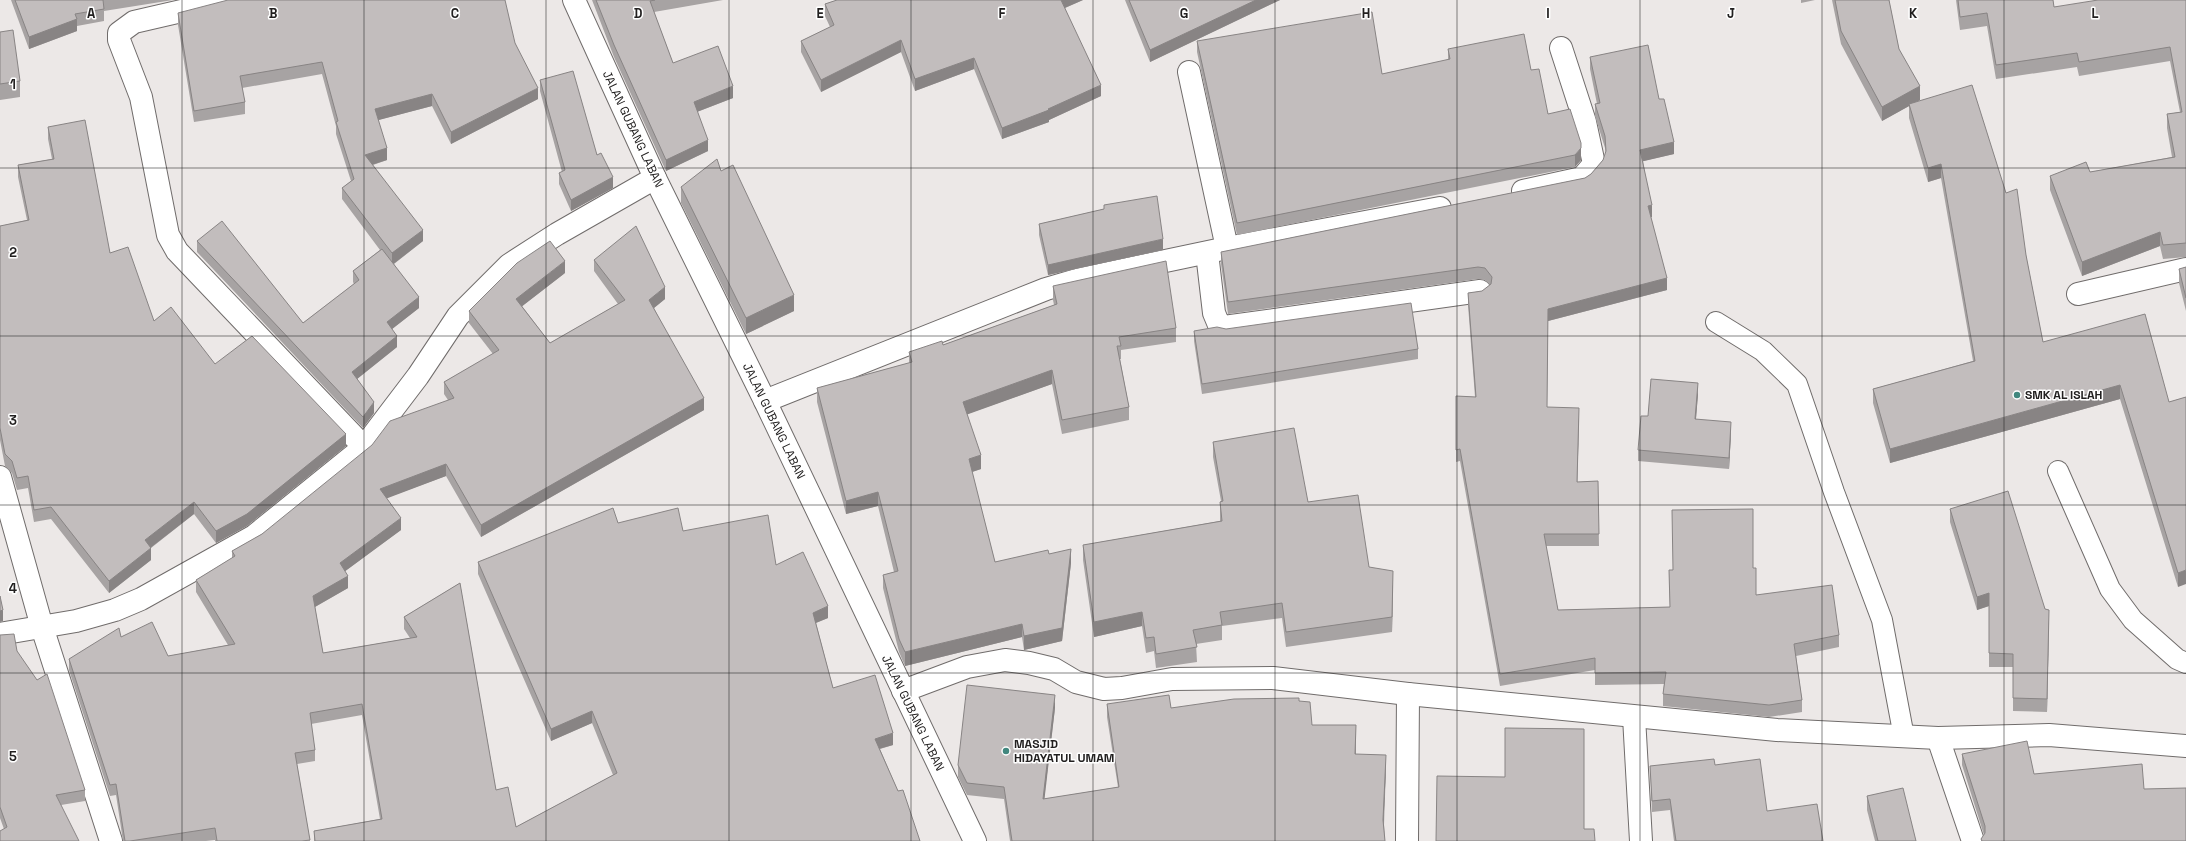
<svg xmlns="http://www.w3.org/2000/svg" width="2186" height="841" font-family="'Space Grotesk',sans-serif">
<style>
.lines{fill:none;stroke-linecap:round;stroke-linejoin:round}
.lane-casing{stroke:#706c6b;stroke-width:22}
.street-casing{stroke:#706c6b;stroke-width:24}
.lane{stroke:#fff;stroke-width:20}
.street{stroke:#fff;stroke-width:22}
.wall{fill:#a7a3a3}
.shaded-wall{fill:#888484}
.building{fill:#c2bdbd;stroke:#888484}
.grid{fill:none;stroke:#222020;stroke-width:1;stroke-opacity:0.55}
.poi-dot{fill:#41877e;stroke:#fff;stroke-width:1.5}
.labels{text-anchor:middle;dominant-baseline:central;stroke-width:3;stroke-linejoin:round;paint-order:stroke}
.street-label{font-size:12px;fill:#222020;stroke:#fff}
.poi-label{font-size:12px;font-weight:bold;fill:#222020;stroke:#fff;text-anchor:start}
.grid-label{font-size:13px;text-anchor:middle;font-weight:bold;fill:#222020;stroke:#fff;stroke-width:3;stroke-linejoin:round;paint-order:stroke}
</style>
<rect width="100%" height="100%" fill="#ece8e7"/>
<g class="lines">
<defs>
<g id="lane">
<polyline points="1716,322 1763,351 1797,384 1834,492 1882,620 1904,737"/>
<polyline points="2058,471 2110,589 2133,620 2177,659 2186,663"/>
</g>
<g id="street">
<polyline points="229,0 134,22 119,33 119,40 141,97 168,235 177,251 364,447"/>
<polyline points="574,0 655,178 765,401 975,841"/>
<polyline points="1189,72 1227,248"/>
<polyline points="1523,191 1582,178 1594,164 1585,122 1561,48"/>
<polyline points="1207,253 1214,313 1219,325 1224,327 1480,291"/>
<polyline points="2078,294 2186,269"/>
<polyline points="765,401 1046,289 1080,279 1227,248 1440,208"/>
<polyline points="0,477 42,627 111,841"/>
<polyline points="0,634 76,621 115,610 141,599 254,536 364,447 418,376 458,316 509,265 557,234 655,178"/>
<polyline points="903,691 967,667 1005,660 1029,663 1054,669 1076,682 1104,689 1122,688 1172,679 1273,678 1408,694 1777,730 1938,738 2049,735 2186,746"/>
<polyline points="1634,717 1641,841"/>
<polyline points="1938,738 1973,841"/>
<polyline points="1407,841 1408,694"/>
</g>
</defs>
<!-- lane casing -->
<use href="#lane" class="lane-casing"/>
<!-- street casing -->
<use href="#street" class="street-casing"/>
<!-- lane -->
<use href="#lane" class="lane"/>
<!-- street -->
<use href="#street" class="street"/>
</g>
<!-- wall -->
<g class="wall">
<polygon points="11,0 173,0 104,11 104,21 77,26 77,31 29,49"/>
<polygon points="592,0 723,0 654,12 673,63 733,98 697,112 708,151 666,171 614,57"/>
<polygon points="837,0 1083,0 1065,8 1101,96 1049,120 1049,122 1002,139 974,69 915,91 901,52 821,92 801,52 801,41 830,27 825,16 825,4"/>
<polygon points="1125,0 1280,0 1150,62"/>
<polygon points="1801,0 1815,0 1801,3"/>
<polygon points="1832,0 1889,0 1899,49 1920,100 1914,103 2006,193 2026,255 2043,342 2169,402 2186,397 2178,587 2120,399 1890,463 1873,403 1873,389 1973,361 1941,178 1928,182 1909,118 1909,106 1882,121 1841,44"/>
<polygon points="1956,0 2053,0 2054,7 2186,0 2186,257 2163,259 2160,246 2082,276 2050,190 2050,176 2090,172 2172,157 2167,128 2167,114 2180,112 2170,61 2079,76 2077,67 1996,79 1987,26 1960,30"/>
<polygon points="178,13 515,43 538,99 451,144 432,106 378,120 387,160 373,165 423,241 394,264 419,308 392,329 397,347 357,379 374,413 363,428 197,252 197,241 303,323 354,284 353,282 353,271 380,250 342,199 342,188 351,181 336,134 336,126 322,74 242,88 245,102 245,114 194,122 178,25"/>
<polygon points="0,32 20,81 20,97 0,100"/>
<polygon points="1197,41 1382,74 1448,60 1448,49 1531,70 1548,114 1581,160 1575,167 1237,235 1197,52"/>
<polygon points="1590,57 1659,99 1674,154 1643,161 1652,217 1651,217 1667,290 1548,321 1547,407 1579,420 1577,482 1598,481 1599,546 1546,546 1558,610 1670,607 1669,570 1753,568 1756,595 1839,635 1839,647 1796,656 1802,700 1802,712 1769,717 1663,706 1663,694 1664,684 1595,685 1595,670 1500,686 1460,461 1456,462 1456,396 1475,397 1468,305 1468,293 1482,291 1490,285 1485,280 1478,279 1228,314 1221,264 1221,252 1585,178 1591,174 1603,160 1606,154 1605,148 1595,116 1595,104 1597,104 1590,69"/>
<polygon points="540,80 597,155 613,188 571,211 559,184 559,173 562,172 540,91"/>
<polygon points="48,127 110,253 154,321 215,364 346,446 247,526 216,543 194,514 151,548 151,560 109,593 51,519 34,522 28,488 17,490 12,473 5,466 0,440 0,226 27,220 18,177 18,165 52,159 48,139"/>
<polygon points="721,171 794,311 746,334 681,203 681,187"/>
<polygon points="1104,205 1163,250 1048,275 1039,235 1039,224 1104,209"/>
<polygon points="594,260 665,299 654,308 704,410 481,537 446,476 386,498 401,530 345,571 348,588 315,607 323,653 410,638 404,629 404,617 460,583 496,790 516,827 613,775 592,723 551,741 478,574 478,562 618,523 683,531 776,565 828,618 816,623 833,688 893,745 880,749 898,791 920,841 314,841 314,831 380,819 362,715 311,724 315,750 315,761 297,764 310,841 215,841 215,840 206,841 123,841 116,795 110,796 69,670 69,659 121,637 168,656 228,645 196,592 196,580 232,558 232,551 262,534 448,400 444,394 444,382 493,354 469,323 469,311 565,273 522,306 550,343 618,304 594,271"/>
<polygon points="2186,267 2186,311 2179,283 2179,269"/>
<polygon points="1053,286 1176,328 1176,342 1121,350 1121,359 1120,359 1129,407 1129,420 1062,434 1052,384 967,414 981,469 972,472 995,562 1049,554 1071,563 1062,641 1024,650 1022,637 905,666 899,652 883,588 883,575 894,572 878,506 846,514 817,402 817,388 909,363 909,352 943,345 1054,305 1053,300"/>
<polygon points="1226,329 1418,349 1418,359 1202,394 1194,341 1194,331"/>
<polygon points="1698,394 1696,419 1731,433 1729,469 1638,461 1638,450 1648,416"/>
<polygon points="1213,442 1308,502 1369,567 1393,586 1392,632 1286,647 1282,618 1222,626 1222,640 1196,644 1197,662 1156,668 1154,651 1146,653 1142,626 1094,637 1083,560 1083,545 1220,521 1220,502 1221,501 1213,457"/>
<polygon points="1950,509 2045,609 2049,623 2047,712 2013,711 2013,667 1989,667 1989,606 1977,610 1950,522"/>
<polygon points="0,635 17,651 85,790 85,801 61,805 4,829 0,818"/>
<polygon points="1299,701 1312,725 1356,738 1356,754 1386,768 1384,825 1385,841 1010,841 1004,799 967,795 958,777 958,765 1055,708 1044,799 1118,787 1107,717 1107,704 1171,708"/>
<polygon points="1962,754 2034,774 2144,789 2186,841 1981,841 1981,839 1984,835 1962,765"/>
<polygon points="1715,765 1767,811 1823,841 1674,841 1670,810 1652,812 1650,766"/>
<polygon points="1867,796 1916,841 1875,841 1867,810"/>
</g>
<!-- shaded-wall -->
<g class="shaded-wall">
<polygon points="1060,0 1083,0 1060,10"/>
<polygon points="1256,0 1280,0 1150,62 1150,50"/>
<polygon points="77,19 77,31 29,49 29,37"/>
<polygon points="901,40 901,52 821,92 821,80"/>
<polygon points="974,58 974,69 915,91 915,79"/>
<polygon points="1101,85 1101,96 1049,120 1049,122 1002,139 1002,128 1048,109"/>
<polygon points="733,86 733,98 694,113 694,102"/>
<polygon points="1920,86 1920,100 1882,121 1882,107"/>
<polygon points="538,88 538,99 451,144 451,132"/>
<polygon points="432,94 432,106 375,121 375,109"/>
<polygon points="708,140 708,151 666,171 666,160"/>
<polygon points="1674,142 1674,154 1640,162 1640,150"/>
<polygon points="387,148 387,160 365,167 365,155"/>
<polygon points="1581,148 1581,160 1575,167 1575,155"/>
<polygon points="1941,164 1941,178 1928,182 1928,168"/>
<polygon points="613,177 613,188 571,211 571,200"/>
<polygon points="1652,205 1652,217 1648,218 1648,206"/>
<polygon points="423,230 423,241 392,265 392,253"/>
<polygon points="2160,232 2160,246 2082,276 2082,262"/>
<polygon points="1163,239 1163,250 1048,275 1048,265"/>
<polygon points="565,261 565,273 516,311 516,299"/>
<polygon points="1667,278 1667,290 1548,321 1548,309"/>
<polygon points="665,287 665,299 649,312 649,300"/>
<polygon points="794,295 794,311 746,334 746,318"/>
<polygon points="419,297 419,308 387,333 387,322"/>
<polygon points="397,336 397,347 352,383 352,372"/>
<polygon points="1052,370 1052,384 963,416 963,402"/>
<polygon points="1698,383 1698,394 1695,430 1695,419"/>
<polygon points="2120,385 2120,399 1890,463 1890,449"/>
<polygon points="704,398 704,410 481,537 481,525"/>
<polygon points="374,402 374,413 363,428 363,417"/>
<polygon points="1579,408 1579,420 1577,494 1577,482"/>
<polygon points="1731,422 1731,433 1729,469 1729,458"/>
<polygon points="346,434 346,446 247,526 216,543 216,531"/>
<polygon points="981,455 981,469 969,473 969,459"/>
<polygon points="446,464 446,476 380,501 380,489"/>
<polygon points="878,492 878,506 846,514 846,501"/>
<polygon points="194,502 194,514 145,552 145,540"/>
<polygon points="401,518 401,530 340,575 340,563"/>
<polygon points="151,548 151,560 109,593 109,581"/>
<polygon points="1071,549 1071,563 1062,641 1024,650 1024,636"/>
<polygon points="2186,570 2186,584 2178,587 2178,573"/>
<polygon points="1393,571 1393,586 1392,632 1392,617"/>
<polygon points="348,576 348,588 313,608 313,596"/>
<polygon points="1989,593 1989,606 1977,610 1977,597"/>
<polygon points="828,606 828,618 813,624 813,613"/>
<polygon points="3,610 3,621 0,622 0,611"/>
<polygon points="2049,610 2049,623 2047,712 2047,699"/>
<polygon points="1142,612 1142,626 1094,637 1094,622"/>
<polygon points="1022,624 1022,637 905,666 905,652"/>
<polygon points="1055,695 1055,708 1043,812 1043,799"/>
<polygon points="592,711 592,723 551,741 551,729"/>
<polygon points="1356,725 1356,738 1355,767 1355,754"/>
<polygon points="893,733 893,745 875,750 875,739"/>
<polygon points="1386,755 1386,768 1383,833 1383,820"/>
</g>
<!-- building -->
<g class="building">
<polygon points="15,0 103,0 104,9 75,14 77,19 29,37"/>
<polygon points="228,0 505,0 515,43 538,88 451,132 432,94 375,109 387,148 365,155 423,230 392,253 342,188 354,179 336,122 338,121 322,62 240,76 245,102 194,111 178,13"/>
<polygon points="596,0 655,0 650,1 673,63 718,46 733,86 694,102 708,140 666,160 614,45"/>
<polygon points="837,0 1061,0 1101,85 1048,109 1049,110 1002,128 974,58 915,79 901,40 821,80 801,41 834,25 825,4"/>
<polygon points="1129,0 1256,0 1150,50"/>
<polygon points="1835,0 1889,0 1899,49 1920,86 1882,107 1841,31"/>
<polygon points="1958,0 2053,0 2054,7 2098,0 2186,0 2186,243 2163,245 2160,232 2082,262 2050,176 2086,162 2090,172 2175,157 2167,114 2182,112 2170,47 2079,62 2077,53 1996,65 1987,13 1960,17"/>
<polygon points="1372,12 1382,74 1450,59 1448,49 1524,34 1531,70 1539,69 1548,114 1570,109 1581,143 1581,148 1575,155 1237,223 1197,41"/>
<polygon points="13,30 20,81 0,84 0,32"/>
<polygon points="1648,45 1659,99 1664,99 1674,142 1640,150 1652,205 1648,206 1667,278 1548,309 1547,407 1579,408 1577,482 1598,481 1599,534 1544,534 1558,610 1670,607 1669,570 1673,570 1672,510 1753,509 1753,568 1756,568 1756,595 1832,585 1839,635 1794,644 1802,700 1769,705 1663,694 1666,672 1595,673 1595,658 1500,674 1460,449 1456,450 1456,396 1476,397 1468,293 1482,291 1491,284 1492,277 1485,268 1478,267 1228,302 1221,252 1585,178 1591,174 1603,160 1606,151 1605,136 1595,104 1600,103 1590,57"/>
<polygon points="573,71 597,155 601,153 613,177 571,200 559,173 565,170 540,80"/>
<polygon points="1972,85 2006,193 2017,189 2026,255 2043,342 2145,314 2169,402 2186,397 2186,570 2178,573 2120,385 1890,449 1873,389 1975,361 1941,164 1928,168 1909,104"/>
<polygon points="85,120 110,253 128,247 154,321 171,307 215,364 252,336 346,434 247,514 216,531 194,502 145,540 151,548 109,581 51,507 34,510 28,476 17,478 12,461 5,454 0,428 0,226 29,220 18,165 54,159 48,127"/>
<polygon points="717,159 721,171 733,165 794,295 746,318 681,187"/>
<polygon points="1157,196 1163,239 1048,265 1039,224 1104,209 1104,205"/>
<polygon points="222,221 303,323 359,280 353,271 382,249 419,297 387,322 397,336 352,372 374,402 363,417 197,241"/>
<polygon points="636,226 665,287 649,300 704,398 481,525 446,464 380,489 401,518 340,563 348,576 313,596 323,653 417,637 404,617 460,583 496,790 508,787 516,827 617,773 592,711 551,729 478,562 613,508 618,523 678,508 683,531 768,515 776,565 803,552 828,606 813,613 833,688 875,675 893,733 875,739 898,791 903,790 920,841 315,841 314,831 382,819 362,704 310,713 315,750 295,753 310,840 302,841 217,841 215,828 130,841 125,841 116,784 110,785 69,659 119,628 121,637 152,622 168,656 235,644 196,580 235,556 232,551 262,534 372,445 390,421 454,398 444,382 499,350 469,311 517,263 550,241 565,261 516,299 550,343 625,300 594,260"/>
<polygon points="1166,261 1176,328 1119,337 1121,346 1117,346 1129,407 1062,420 1052,370 963,402 981,455 969,459 995,562 1048,550 1049,554 1071,549 1062,628 1024,636 1022,624 905,652 899,639 883,575 898,571 878,492 846,501 817,388 912,362 909,352 942,341 943,345 1057,304 1053,286"/>
<polygon points="2186,267 2186,298 2179,269"/>
<polygon points="1411,303 1418,349 1202,384 1194,331 1217,327 1226,329"/>
<polygon points="1651,379 1698,383 1695,419 1731,422 1729,458 1638,450 1641,416 1648,416"/>
<polygon points="1294,428 1308,502 1358,495 1369,567 1393,571 1392,617 1286,632 1282,603 1220,612 1222,625 1193,630 1197,647 1156,654 1154,637 1146,638 1142,612 1094,622 1083,545 1222,521 1220,502 1223,501 1213,442"/>
<polygon points="2008,491 2045,609 2049,610 2047,699 2013,698 2013,654 1989,653 1989,593 1977,597 1950,509"/>
<polygon points="0,596 3,610 0,611"/>
<polygon points="14,634 17,651 37,680 47,674 85,790 56,795 79,841 0,841 0,831 7,827 0,807 0,635"/>
<polygon points="967,685 1055,695 1043,799 1119,787 1107,704 1169,695 1171,708 1234,699 1299,698 1299,701 1310,702 1312,725 1356,725 1355,754 1386,755 1383,820 1385,841 1012,841 1004,787 967,783 958,765"/>
<polygon points="1505,728 1584,729 1584,829 1594,829 1595,841 1436,841 1437,776 1505,777"/>
<polygon points="2027,741 2034,774 2142,764 2144,789 2186,788 2186,841 1982,841 1981,839 1985,833 1985,826 1962,754"/>
<polygon points="1714,759 1715,765 1760,759 1767,811 1817,804 1823,841 1676,841 1670,799 1652,801 1650,766"/>
<polygon points="1903,788 1916,841 1878,841 1867,796"/>
</g>
<!-- grid -->
<path class="grid" d="M182 0V841M364 0V841M546 0V841M729 0V841M911 0V841M1093 0V841M1275 0V841M1457 0V841M1640 0V841M1822 0V841M2004 0V841M0 168H2186M0 336H2186M0 505H2186M0 673H2186"/>
<!-- markers -->
<g class="poi-dot">
<circle cx="2017" cy="395" r="4"/>
<circle cx="1006" cy="751" r="4"/>
</g>
<g class="labels">
<!-- street labels -->
<g class="street-label">
<text transform="translate(633 129) rotate(65)">JALAN GUBANG LABAN</text>
<text transform="translate(774 421) rotate(64)">JALAN GUBANG LABAN</text>
<text transform="translate(913 713) rotate(64)">JALAN GUBANG LABAN</text>
</g>
<!-- poi labels -->
<g class="poi-label">
<text x="2025" y="395">SMK AL ISLAH</text>
<text x="1014" y="744">MASJID<tspan x="1014" dy="14">HIDAYATUL UMAM</tspan></text>
</g>
</g>
<g class="grid-label">
<text x="91" y="18">A</text>
<text x="273" y="18">B</text>
<text x="455" y="18">C</text>
<text x="638" y="18">D</text>
<text x="820" y="18">E</text>
<text x="1002" y="18">F</text>
<text x="1184" y="18">G</text>
<text x="1366" y="18">H</text>
<text x="1548" y="18">I</text>
<text x="1731" y="18">J</text>
<text x="1913" y="18">K</text>
<text x="2095" y="18">L</text>
<text x="13" y="89">1</text>
<text x="13" y="257">2</text>
<text x="13" y="425">3</text>
<text x="13" y="593">4</text>
<text x="13" y="761">5</text>
</g>
</svg>
